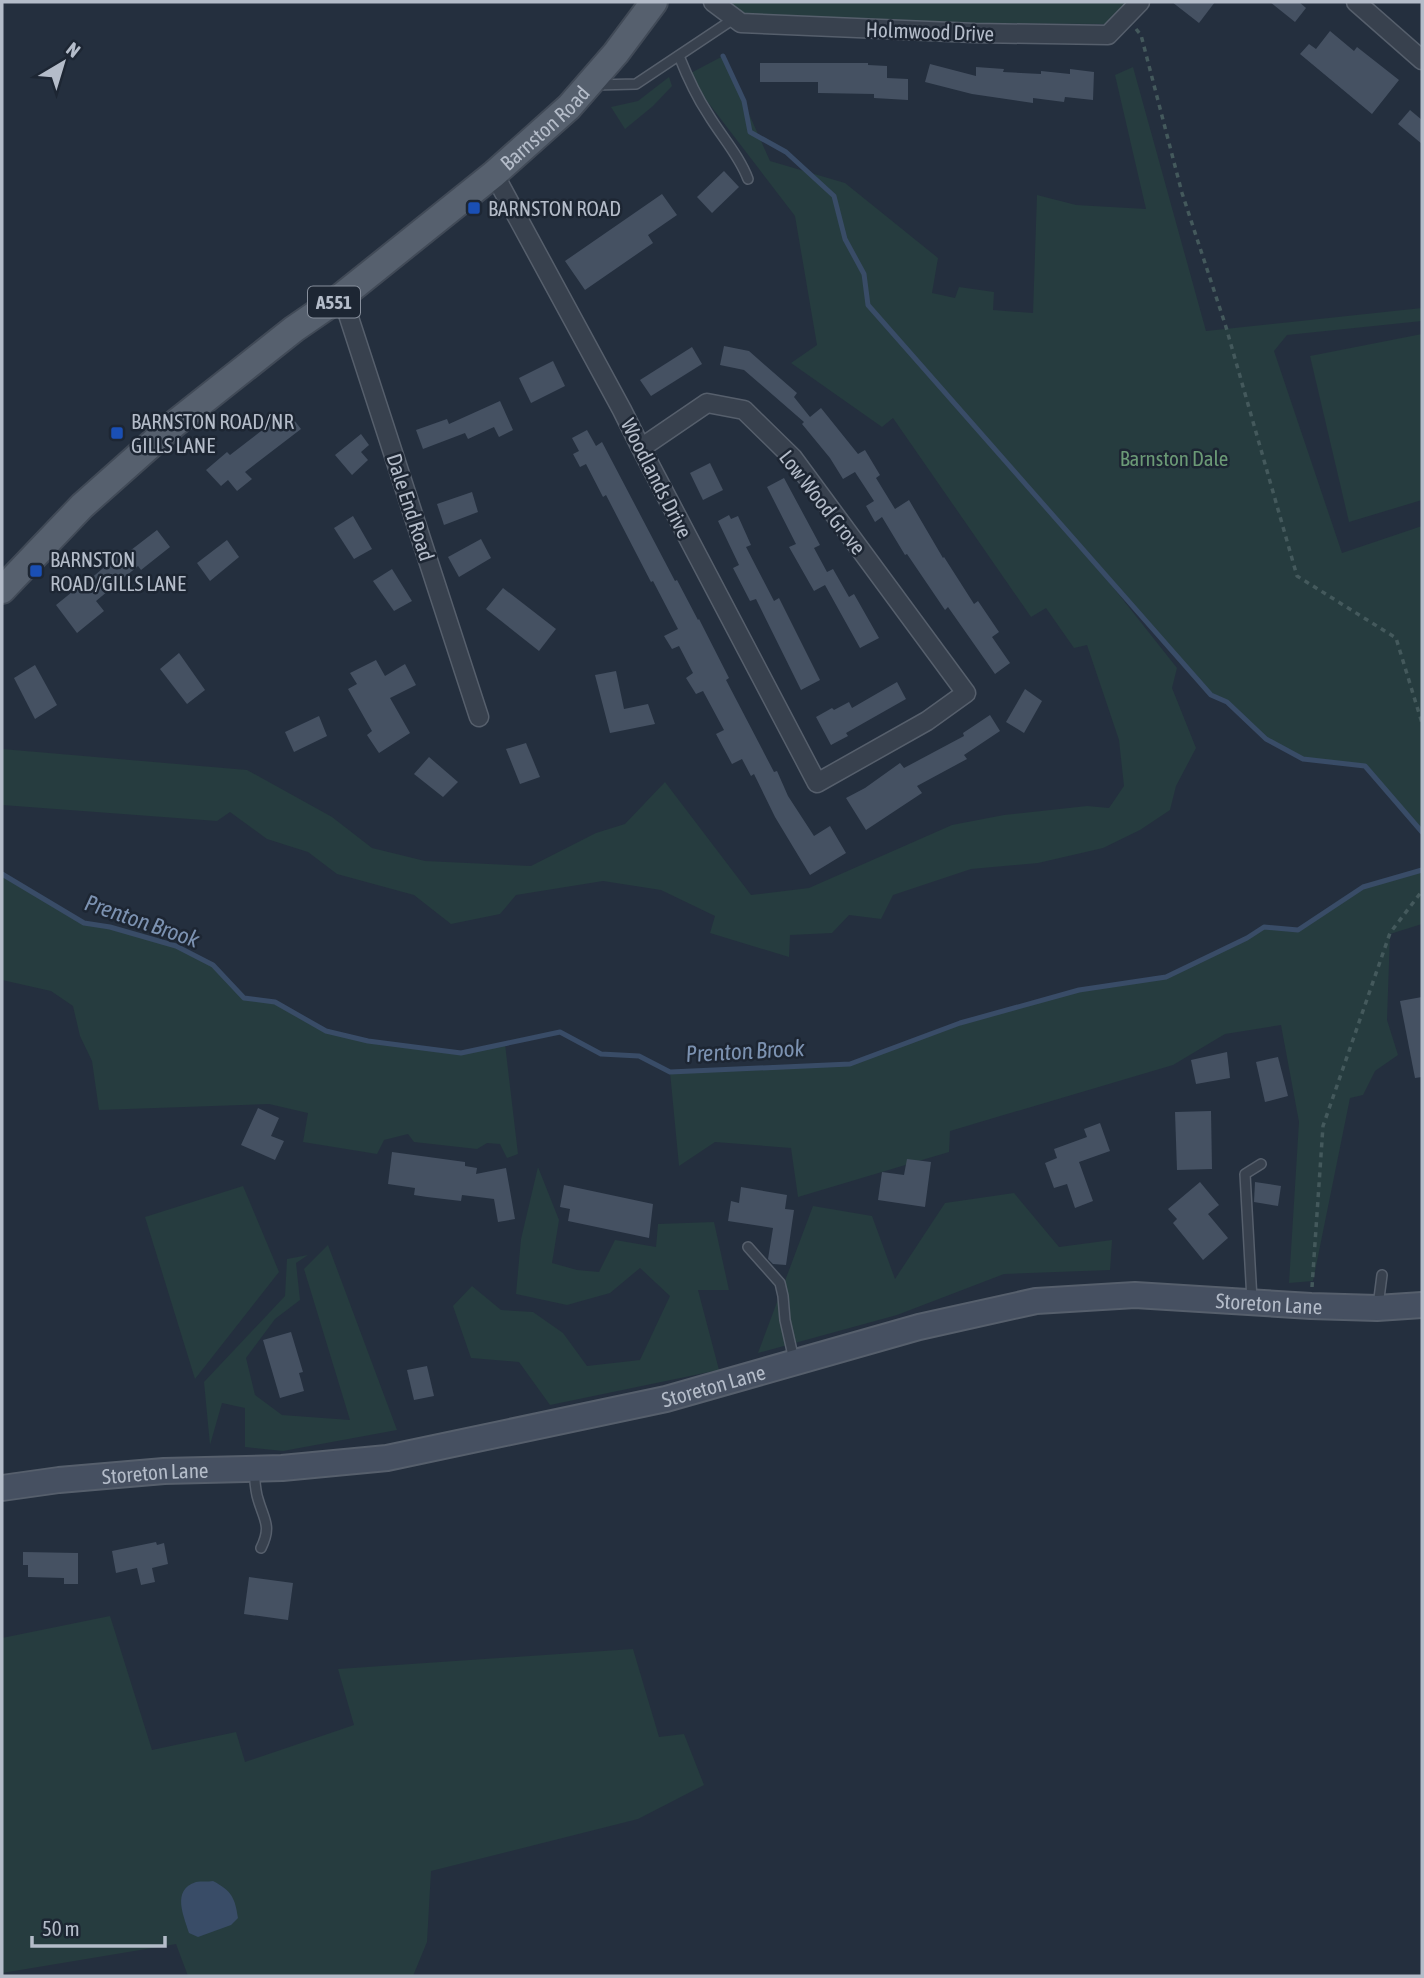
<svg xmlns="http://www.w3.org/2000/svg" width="1424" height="1978" font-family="'Asap Condensed',sans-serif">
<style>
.green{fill:#263c3f}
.water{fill:#394c67}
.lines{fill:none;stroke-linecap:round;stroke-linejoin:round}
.stream{stroke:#394c67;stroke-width:5}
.building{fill:#455162}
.lane-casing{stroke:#565f6c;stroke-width:12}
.street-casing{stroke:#565f6c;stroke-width:21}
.secondary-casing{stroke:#565f6c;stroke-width:28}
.primary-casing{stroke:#414a57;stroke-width:30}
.path{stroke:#44595c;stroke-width:3.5;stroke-dasharray:5 5;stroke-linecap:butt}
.lane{stroke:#38414e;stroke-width:9}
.street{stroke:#38414e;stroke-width:18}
.secondary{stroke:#465061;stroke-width:24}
.primary{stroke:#56606e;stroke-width:26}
.transit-dot{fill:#1a4fb4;stroke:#1d2633;stroke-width:2.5}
.labels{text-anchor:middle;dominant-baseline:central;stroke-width:5;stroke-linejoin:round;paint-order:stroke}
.shield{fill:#1d2633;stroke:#878f9c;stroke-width:2}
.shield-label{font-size:19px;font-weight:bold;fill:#b4bcc9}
.street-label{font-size:21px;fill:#b4bcc9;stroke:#1d2633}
.poi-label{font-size:21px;fill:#b4bcc9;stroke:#1d2633;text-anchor:start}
.park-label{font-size:21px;fill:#6b9a76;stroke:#1d2633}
.water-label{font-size:23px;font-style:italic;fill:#7c92b1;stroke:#1d2633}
</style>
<rect width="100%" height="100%" fill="#242f3e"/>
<!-- green -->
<g class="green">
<polygon points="726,2 1127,2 1119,12 1106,24 750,22"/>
<polygon points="723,56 770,161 845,183 938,258 932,293 955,298 959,287 994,292 993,310 1033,313 1037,195 1076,205 1146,209 1115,75 1133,67 1206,331 1422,308 1422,321 1287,335 1274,351 1342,553 1422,526 1422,832 1365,766 1303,759 1266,739 1227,702 1211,695 1090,558 1177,668 1172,688 1196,748 1176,786 1170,810 1140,830 1103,848 1038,863 971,869 893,895 881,919 849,915 832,933 790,935 789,957 710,933 715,916 661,890 603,881 516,895 500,914 451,924 414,895 337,874 308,852 267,839 230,812 217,821 2,805 2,749 247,770 332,817 372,848 425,861 531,866 596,833 625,824 665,782 751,895 809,888 952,825 1004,815 1087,806 1109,808 1124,786 1119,740 1087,645 1074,648 1046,608 1031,617 893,418 882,427 791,363 817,345 795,216 687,75"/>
<polygon points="669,77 672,86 653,106 625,129 611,107 638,101"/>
<polygon points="1422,334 1422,500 1349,522 1310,356"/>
<polygon points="1422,870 1422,924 1390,934 1387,1020 1398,1055 1375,1071 1363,1095 1350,1098 1313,1281 1289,1283 1299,1122 1281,1025 1225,1034 1173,1065 950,1131 949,1152 798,1197 791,1148 715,1142 679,1166 670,1072 850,1064 960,1023 1079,990 1166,977 1247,939 1264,927 1298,930 1363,887"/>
<polygon points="2,874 84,923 110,927 176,946 213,965 244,998 275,1002 326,1031 368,1041 461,1053 505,1044 518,1154 507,1158 500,1144 487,1143 477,1149 414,1142 408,1134 384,1140 377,1154 303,1142 308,1113 269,1104 99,1110 92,1061 80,1036 73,1006 51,991 2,980"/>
<polygon points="538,1167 559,1220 552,1263 577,1270 599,1272 615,1240 656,1247 658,1224 714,1222 729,1290 698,1290 719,1370 550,1405 519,1362 471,1358 453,1306 472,1286 501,1310 533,1312 563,1333 587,1366 640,1360 670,1296 640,1268 610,1293 567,1305 516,1294 521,1239"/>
<polygon points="243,1186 279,1272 195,1379 145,1217"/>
<polygon points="1014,1193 1059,1247 1112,1240 1110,1270 1004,1274 897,1315 758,1353 813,1206 872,1216 895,1279 945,1203"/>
<polygon points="328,1245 397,1430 283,1451 245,1447 245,1408 222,1403 210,1445 204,1382 285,1296 287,1259 308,1255 296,1263 300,1300 275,1319 246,1358 255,1395 282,1415 350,1420 304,1269"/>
<polygon points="110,1616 152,1750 236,1732 245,1762 354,1725 338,1669 633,1649 659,1737 684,1734 704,1785 638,1819 431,1871 427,1942 413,1976 188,1976 176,1944 2,1973 2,1638"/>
</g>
<!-- water -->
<path class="water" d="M213 1881C232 1891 235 1898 238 1918L231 1925 198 1937 189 1933C184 1916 171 1890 196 1882 201 1881 208 1882 213 1881Z"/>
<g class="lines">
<!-- stream -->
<g class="stream">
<polyline points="723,56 744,101 750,132 786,152 834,196 845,239 864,274 868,305 1211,695 1227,702 1266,739 1303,759 1365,766 1422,832"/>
<polyline points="2,874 84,923 110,927 176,946 213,965 244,998 275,1002 326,1031 368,1041 461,1053 560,1032 601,1054 639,1056 670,1072 850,1064 960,1023 1079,990 1166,977 1247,938 1264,927 1298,930 1363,887 1422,870"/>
</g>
</g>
<!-- building -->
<g class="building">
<polygon points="1172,2 1215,2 1199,23"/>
<polygon points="1270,2 1299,2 1306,8 1295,22"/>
<polygon points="1330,31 1354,51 1357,47 1399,80 1372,114 1300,54 1309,44 1316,49"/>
<polygon points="760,63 868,63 868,65 887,66 887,78 908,79 908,100 874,98 874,94 818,93 818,82 760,82"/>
<polygon points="930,64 976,76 976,67 1004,69 1003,72 1041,74 1041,71 1070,74 1070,69 1094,72 1093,100 1065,97 1064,102 1033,98 1033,103 972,94 925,82"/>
<polygon points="1410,110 1422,120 1422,144 1398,124"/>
<polygon points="724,171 739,187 712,213 697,197"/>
<polygon points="662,194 677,215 648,235 653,243 585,290 565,261"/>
<polygon points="724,346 749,351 797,393 794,397 810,417 821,408 858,454 865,450 880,475 876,478 895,509 909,500 943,558 944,557 974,604 978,601 999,632 992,637 1010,663 995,674 948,607 945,610 907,554 905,555 882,517 875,522 866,506 874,501 855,472 843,479 830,458 802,424 804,422 744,370 720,365"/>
<polygon points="692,347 702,364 651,396 640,380"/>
<polygon points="553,361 565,386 531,403 519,378"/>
<polygon points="500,401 513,430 499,437 494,427 468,439 465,433 423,449 416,430 447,419 449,424"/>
<polygon points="287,411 301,429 245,472 252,479 237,491 228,480 221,486 206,470 227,452 230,455"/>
<polygon points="587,430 596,446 602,442 675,581 677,580 698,620 699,619 729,678 726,680 774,772 777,771 788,796 814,836 830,826 846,853 810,875 775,817 754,774 751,776 742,759 732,764 716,734 724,730 703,691 696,694 686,678 693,673 679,646 672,649 664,636 678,629 653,581 651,582 606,495 603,497 586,464 580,467 573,454 579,451 572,438"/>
<polygon points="361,434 369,445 361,452 368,460 352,475 335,455"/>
<polygon points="710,463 723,490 703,500 690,473"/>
<polygon points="784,478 820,545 814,548 827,572 833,569 849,597 854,594 879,638 860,648 825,585 814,591 789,547 796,544 767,487"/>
<polygon points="472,492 478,512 444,525 437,504"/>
<polygon points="729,515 731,519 738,516 751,545 746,547 774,601 779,598 820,680 801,690 756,599 750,601 733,568 739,565 718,521"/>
<polygon points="353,516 372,549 354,559 334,528"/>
<polygon points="157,530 170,547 141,570 138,566 96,601 104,611 77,633 56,605 82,584 83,585 120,554 122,557"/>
<polygon points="481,539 491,558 459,577 448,557"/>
<polygon points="227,540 239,557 210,581 197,563"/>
<polygon points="392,569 412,601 394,611 373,581"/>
<polygon points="503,588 556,629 539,651 486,609"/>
<polygon points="179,653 205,690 187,704 160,669"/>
<polygon points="376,660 385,676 405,664 416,685 390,698 410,733 379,753 367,735 372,731 348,689 357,684 350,673"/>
<polygon points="35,665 57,705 35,719 14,678"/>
<polygon points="616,671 624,709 648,704 655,724 610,733 595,675"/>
<polygon points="897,682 906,699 846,733 848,736 831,745 816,717 832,708 834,710 849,702 852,708"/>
<polygon points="1025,689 1042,701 1024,733 1006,722"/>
<polygon points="990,715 1000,731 964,755 967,759 917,786 922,793 866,830 846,798 865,788 900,763 904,768 964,736 963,733"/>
<polygon points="319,716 327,736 294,752 285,732"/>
<polygon points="526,743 540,777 520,784 506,749"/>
<polygon points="429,757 458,782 443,797 414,774"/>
<polygon points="1422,997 1422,1077 1415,1078 1400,1001"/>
<polygon points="1227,1052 1230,1078 1196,1084 1191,1060"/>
<polygon points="1278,1057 1288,1096 1265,1102 1256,1062"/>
<polygon points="258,1108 279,1118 271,1136 284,1141 275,1160 241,1145"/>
<polygon points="1211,1111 1212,1169 1177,1170 1175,1112"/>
<polygon points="1100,1123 1110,1151 1079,1162 1093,1201 1075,1208 1067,1184 1054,1188 1045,1163 1057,1158 1054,1149 1087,1137 1084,1129"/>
<polygon points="392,1152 465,1162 465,1166 477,1168 476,1174 506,1168 515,1219 498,1222 494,1199 462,1195 461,1201 427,1197 414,1195 415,1188 388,1184"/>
<polygon points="907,1159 931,1162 925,1207 878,1200 882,1172 904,1175"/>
<polygon points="1200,1182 1219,1205 1208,1214 1228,1238 1203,1260 1173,1223 1177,1219 1168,1209"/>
<polygon points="1255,1182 1281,1186 1278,1206 1254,1202"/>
<polygon points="564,1185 653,1204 649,1238 568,1221 570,1209 560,1207"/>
<polygon points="741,1187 787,1195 785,1209 794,1210 786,1265 773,1264 768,1259 773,1228 728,1221 731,1201 739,1203"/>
<polygon points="291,1332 303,1372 299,1373 304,1391 280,1398 263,1340"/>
<polygon points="427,1366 434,1396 414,1400 407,1370"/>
<polygon points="156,1542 157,1545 164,1543 168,1564 152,1568 155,1582 141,1585 137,1568 116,1573 112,1551"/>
<polygon points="23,1552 78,1553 78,1584 64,1584 64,1578 28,1577 28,1565 23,1565"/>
<polygon points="249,1577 293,1583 288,1620 244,1614"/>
</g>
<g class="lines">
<defs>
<g id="lane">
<path d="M679 56C687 76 696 96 708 114 721 136 739 155 748 179"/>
<polyline points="595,85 636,84 735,18"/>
<polyline points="748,1247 780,1283 783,1296 785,1320 794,1360"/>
<polyline points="1252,1300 1245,1174 1261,1164"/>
<polyline points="1378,1306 1382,1275"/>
<path d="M254 1470C255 1480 255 1490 258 1499 264 1520 272 1526 261 1548"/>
</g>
<g id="street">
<polyline points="713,2 741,23 975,33 1108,35 1140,2"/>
<polyline points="1356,2 1422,60"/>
<polyline points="494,174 622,410 641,448 817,783 927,721 966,693 793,458 744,410 707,403 641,448"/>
<polyline points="342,296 479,717"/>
</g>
<g id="secondary">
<path id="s1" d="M2 1488 59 1480 164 1471 282 1468 387 1458 666 1399 919 1327 1036 1301 1135 1295 1311 1306 1377 1308 1422 1305"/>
</g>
<g id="primary">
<path id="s2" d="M2 590 82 506 173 425 294 329 342 296 494 174 569 107 616 53 654 2"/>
</g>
</defs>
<!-- lane casing -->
<use href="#lane" class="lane-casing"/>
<!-- street casing -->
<use href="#street" class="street-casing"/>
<!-- secondary casing -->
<use href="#secondary" class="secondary-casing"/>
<!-- primary casing -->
<use href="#primary" class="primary-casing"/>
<!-- path -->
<g class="path">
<polyline points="1136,29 1141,35 1182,193 1226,327 1297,576 1396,638 1422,723"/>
<polyline points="1312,1287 1323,1126 1390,933 1422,891"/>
</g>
<!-- lane -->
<use href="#lane" class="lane"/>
<!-- street -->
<use href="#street" class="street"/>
<!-- secondary -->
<use href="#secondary" class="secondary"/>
<!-- primary -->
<use href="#primary" class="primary"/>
</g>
<!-- markers -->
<g class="transit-dot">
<rect x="467" y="201" width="14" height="14" rx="3.5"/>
<rect x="110" y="426" width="14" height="14" rx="3.5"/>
<rect x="29" y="564" width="14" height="14" rx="3.5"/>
</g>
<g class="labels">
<!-- shield labels -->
<rect class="shield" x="308" y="286.5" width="52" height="31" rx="5"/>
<g class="shield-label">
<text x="334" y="302">A551</text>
</g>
<!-- street labels -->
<g class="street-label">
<text transform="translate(930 31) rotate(2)">Holmwood Drive</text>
<text stroke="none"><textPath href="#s2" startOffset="714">Barnston Road</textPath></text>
<text transform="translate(657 478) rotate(63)">Woodlands Drive</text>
<text transform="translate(823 502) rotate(52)">Low Wood Grove</text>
<text transform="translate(411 507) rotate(72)">Dale End Road</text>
<text stroke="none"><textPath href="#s1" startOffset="1288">Storeton Lane</textPath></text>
<text stroke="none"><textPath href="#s1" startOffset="721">Storeton Lane</textPath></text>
<text stroke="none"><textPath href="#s1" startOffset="154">Storeton Lane</textPath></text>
</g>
<!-- poi labels -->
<g class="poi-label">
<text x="488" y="208">BARNSTON ROAD</text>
<text x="131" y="421">BARNSTON ROAD/NR<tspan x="131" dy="24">GILLS LANE</tspan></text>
<text x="50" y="559">BARNSTON<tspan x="50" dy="24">ROAD/GILLS LANE</tspan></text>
</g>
<!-- park labels -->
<g class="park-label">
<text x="1174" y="458">Barnston Dale</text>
</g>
<!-- water labels -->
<g class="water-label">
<text transform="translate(142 921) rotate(19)">Prenton Brook</text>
<text transform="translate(745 1051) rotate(-3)">Prenton Brook</text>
</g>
</g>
<!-- border -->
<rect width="1424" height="1978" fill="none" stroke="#b4bcc9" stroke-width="7"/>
<!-- north arrow -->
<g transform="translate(63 63) rotate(38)" stroke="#1d2633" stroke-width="5" paint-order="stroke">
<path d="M0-5L12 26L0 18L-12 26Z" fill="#b4bcc9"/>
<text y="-10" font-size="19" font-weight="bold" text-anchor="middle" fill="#b4bcc9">N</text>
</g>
<!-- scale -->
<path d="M32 1936v10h133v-10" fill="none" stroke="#b4bcc9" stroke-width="3.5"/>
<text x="42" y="1936" font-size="21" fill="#b4bcc9" stroke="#1d2633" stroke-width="5" paint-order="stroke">50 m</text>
</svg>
